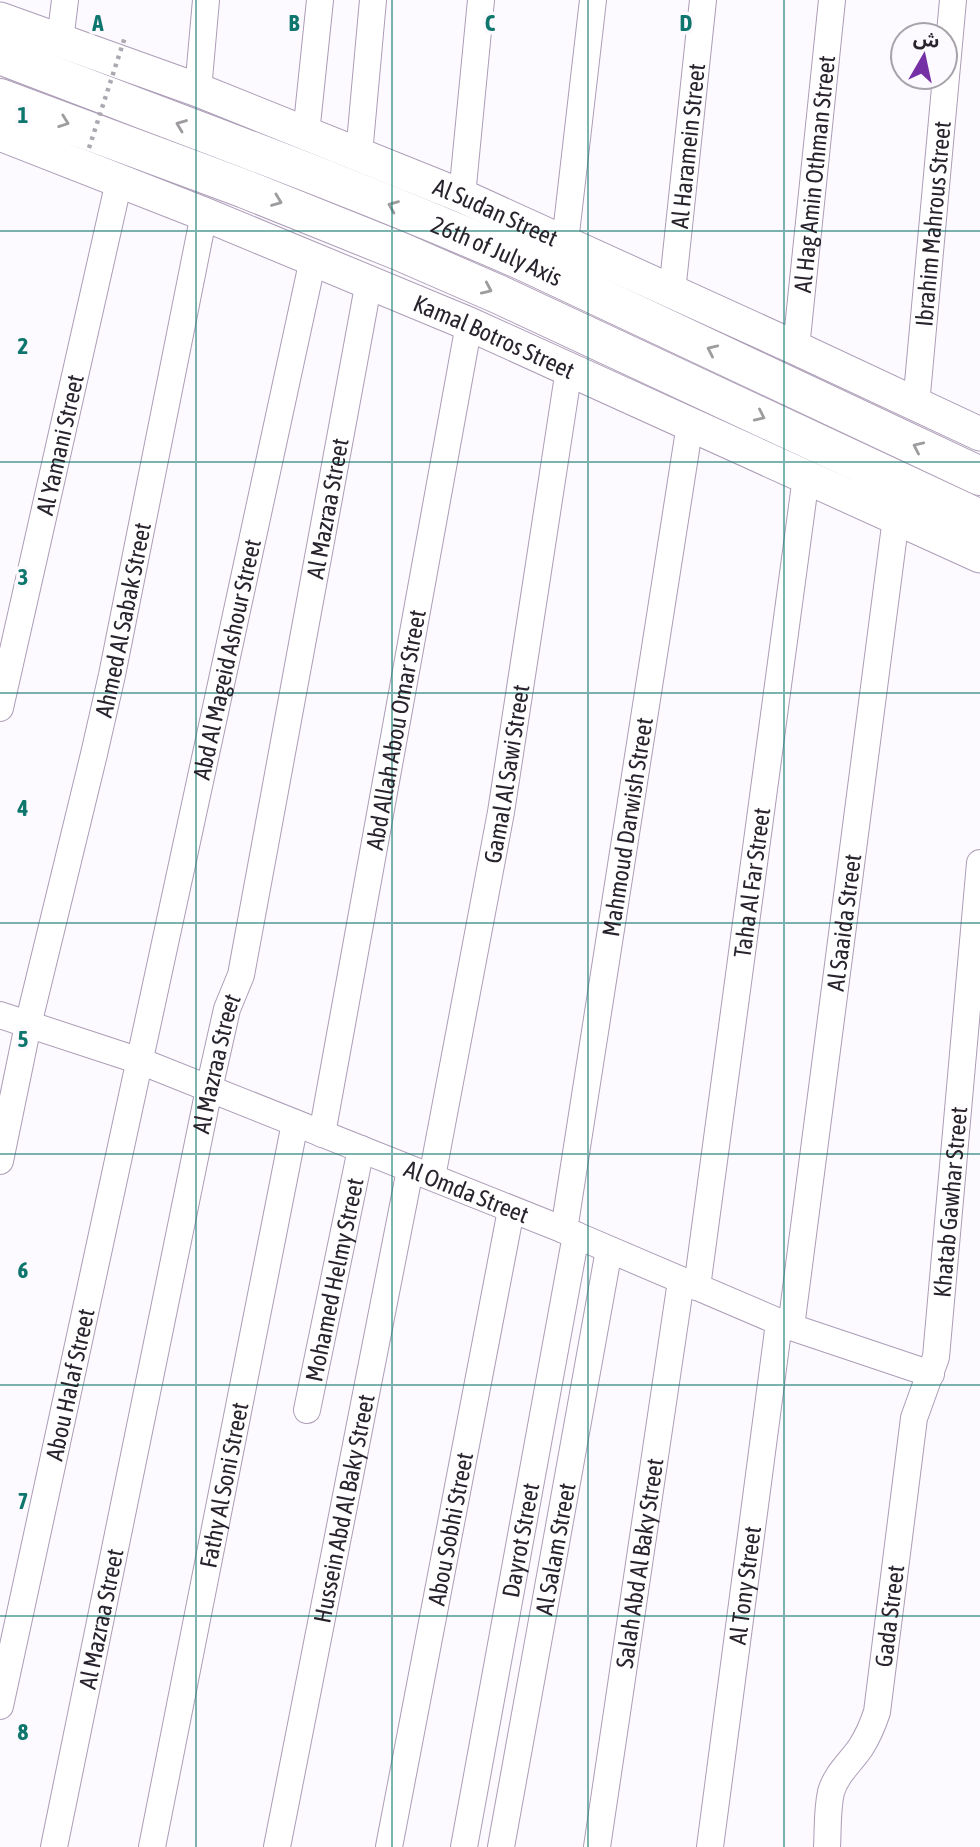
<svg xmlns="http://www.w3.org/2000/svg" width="980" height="1847" font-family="'Asap Condensed','Noto Sans Arabic',sans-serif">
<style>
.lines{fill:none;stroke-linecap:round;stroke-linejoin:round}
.minor-casing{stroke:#ac9db7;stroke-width:28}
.tertiary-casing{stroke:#ac9db7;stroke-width:35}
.trunk-casing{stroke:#ac9db7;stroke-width:40}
.minor{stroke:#fff;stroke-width:26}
.tertiary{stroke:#fff;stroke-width:33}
.trunk{stroke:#fff;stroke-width:38}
.path-bridge{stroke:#aca8af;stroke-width:4.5;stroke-dasharray:3.5 5;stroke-linecap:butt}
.oneway{stroke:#9f9ca0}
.grid{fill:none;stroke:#0f766e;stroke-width:2;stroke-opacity:0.55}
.labels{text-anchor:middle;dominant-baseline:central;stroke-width:7;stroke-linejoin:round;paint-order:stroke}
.street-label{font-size:24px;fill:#29232d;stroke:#fcf9ff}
.grid-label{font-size:23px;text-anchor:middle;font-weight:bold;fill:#0f766e;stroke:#fcf9ff;stroke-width:7;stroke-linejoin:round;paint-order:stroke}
</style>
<rect width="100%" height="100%" fill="#fcf9ff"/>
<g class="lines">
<defs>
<g id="minor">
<polyline points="60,41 65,0"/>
<polyline points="198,90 206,0"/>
<polyline points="306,134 320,0"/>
<polyline points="359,154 373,0"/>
<polyline points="462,196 481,0"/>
<polyline points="565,242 593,0"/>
<path id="s1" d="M672 292 703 0"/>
<path id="s2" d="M796 348 832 0"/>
<path id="s3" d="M916 405 953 0"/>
<path id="s4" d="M0 708 119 181"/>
<path id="s5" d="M0 1015 140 1061 564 1230 791 1327 931 1374"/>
<path id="s6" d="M322 1134 469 324"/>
<path id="s7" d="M0 1161 28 1025 94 754 112 675 204 214"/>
<path id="s8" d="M432 1177 501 812 569 369"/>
<path id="s9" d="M564 1230 690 424"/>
<path id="s10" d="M697 1287 806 477"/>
<path id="s11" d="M791 1327 896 518"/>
<path id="s12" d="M307 1410 361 1149"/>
<path id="s13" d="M0 1706 313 259"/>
<path id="s14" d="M54 1847 209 1089 227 1009 241 975 369 281"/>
<path id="s15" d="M152 1847 295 1123"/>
<path id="s16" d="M277 1847 410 1170"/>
<path id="s17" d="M389 1847 511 1210"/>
<path id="s18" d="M464 1847 576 1235"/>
<path id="s19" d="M501 1847 609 1250"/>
<path id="s20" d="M597 1847 681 1281"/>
<path id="s21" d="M710 1847 779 1323"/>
<path id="s22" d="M827 1847C828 1829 827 1810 831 1792 836 1774 851 1762 861 1747 868 1736 873 1724 877 1712L914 1418 936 1357 980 863"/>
</g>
<g id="tertiary">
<path id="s23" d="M0 19 198 90 462 196 796 348 980 434"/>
<path id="s24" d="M0 134 204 214 469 324 980 556"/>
</g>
<g id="trunk">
<path id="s25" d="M0 55C176 123 353 186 525 262L980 476"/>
<polyline points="0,98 245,189 399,251 500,295 980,519"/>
</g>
</defs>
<!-- minor casing -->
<use href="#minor" class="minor-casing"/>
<!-- tertiary casing -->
<use href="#tertiary" class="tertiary-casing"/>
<!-- trunk casing -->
<use href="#trunk" class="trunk-casing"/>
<!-- minor -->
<use href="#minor" class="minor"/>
<!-- tertiary -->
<use href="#tertiary" class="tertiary"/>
<!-- trunk -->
<use href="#trunk" class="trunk"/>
<!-- path-bridge -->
<polyline class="path-bridge" points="89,148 125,37"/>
</g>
<!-- one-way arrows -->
<defs><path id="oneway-chevron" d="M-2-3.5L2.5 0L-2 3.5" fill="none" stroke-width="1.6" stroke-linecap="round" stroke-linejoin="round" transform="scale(1.75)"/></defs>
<g class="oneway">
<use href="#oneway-chevron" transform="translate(64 122) rotate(20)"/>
<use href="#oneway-chevron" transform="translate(181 125) rotate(-159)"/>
<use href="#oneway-chevron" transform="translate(277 201) rotate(21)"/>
<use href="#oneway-chevron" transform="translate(393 206) rotate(-158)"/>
<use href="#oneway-chevron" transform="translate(487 289) rotate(24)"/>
<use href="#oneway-chevron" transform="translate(712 350) rotate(-155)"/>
<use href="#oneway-chevron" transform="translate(760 416) rotate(25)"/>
<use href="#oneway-chevron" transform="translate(918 447) rotate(-155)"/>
</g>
<!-- grid -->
<path class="grid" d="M196 0V1847M392 0V1847M588 0V1847M784 0V1847M0 231H980M0 462H980M0 693H980M0 923H980M0 1154H980M0 1385H980M0 1616H980"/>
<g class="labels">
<!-- street labels -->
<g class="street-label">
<text stroke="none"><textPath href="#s1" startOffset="147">Al Haramein Street</textPath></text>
<text stroke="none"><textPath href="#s2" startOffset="175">Al Hag Amin Othman Street</textPath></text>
<text stroke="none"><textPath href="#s23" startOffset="532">Al Sudan Street</textPath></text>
<text stroke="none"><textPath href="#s3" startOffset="182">Ibrahim Mahrous Street</textPath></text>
<text stroke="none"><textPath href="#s25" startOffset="534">26th of July Axis</textPath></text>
<text stroke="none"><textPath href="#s24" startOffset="534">Kamal Botros Street</textPath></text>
<text stroke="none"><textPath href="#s4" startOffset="270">Al Yamani Street</textPath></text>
<text stroke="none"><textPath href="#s14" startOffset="1367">Al Mazraa Street</textPath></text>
<text stroke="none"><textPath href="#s7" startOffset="555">Ahmed Al Sabak Street</textPath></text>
<text stroke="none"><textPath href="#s13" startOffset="1071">Abd Al Mageid Ashour Street</textPath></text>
<text stroke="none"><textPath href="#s6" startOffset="411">Abd Allah Abou Omar Street</textPath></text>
<text stroke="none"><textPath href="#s8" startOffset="410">Gamal Al Sawi Street</textPath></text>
<text stroke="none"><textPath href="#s9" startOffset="408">Mahmoud Darwish Street</textPath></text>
<text stroke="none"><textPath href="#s10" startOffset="408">Taha Al Far Street</textPath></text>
<text stroke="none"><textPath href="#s11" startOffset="408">Al Saaida Street</textPath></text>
<text stroke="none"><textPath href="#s14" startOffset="800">Al Mazraa Street</textPath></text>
<text stroke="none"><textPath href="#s5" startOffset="499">Al Omda Street</textPath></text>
<text stroke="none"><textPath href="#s22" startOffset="665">Khatab Gawhar Street</textPath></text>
<text stroke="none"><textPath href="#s12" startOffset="133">Mohamed Helmy Street</textPath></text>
<text stroke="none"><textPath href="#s13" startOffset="329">Abou Halaf Street</textPath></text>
<text stroke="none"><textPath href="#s15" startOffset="369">Fathy Al Soni Street</textPath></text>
<text stroke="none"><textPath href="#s16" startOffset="345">Hussein Abd Al Baky Street</textPath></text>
<text stroke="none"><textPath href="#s17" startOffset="324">Abou Sobhi Street</textPath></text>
<text stroke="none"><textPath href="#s18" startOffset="312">Dayrot Street</textPath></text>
<text stroke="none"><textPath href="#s19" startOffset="303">Al Salam Street</textPath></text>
<text stroke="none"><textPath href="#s20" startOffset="287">Salah Abd Al Baky Street</textPath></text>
<text stroke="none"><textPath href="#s21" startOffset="264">Al Tony Street</textPath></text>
<text stroke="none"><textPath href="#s22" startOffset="245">Gada Street</textPath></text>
<text stroke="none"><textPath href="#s14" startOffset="233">Al Mazraa Street</textPath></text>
</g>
</g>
<g class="grid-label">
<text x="98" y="31">A</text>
<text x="294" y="31">B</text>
<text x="490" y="31">C</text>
<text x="686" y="31">D</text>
<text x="23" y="123">1</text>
<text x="23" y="354">2</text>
<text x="23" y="585">3</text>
<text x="23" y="816">4</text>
<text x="23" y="1047">5</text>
<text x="23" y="1278">6</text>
<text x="23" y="1509">7</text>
<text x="23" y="1740">8</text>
</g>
<!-- north arrow -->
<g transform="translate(924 56) rotate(9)"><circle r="33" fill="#fcf9ff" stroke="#a8a3ab" stroke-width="2"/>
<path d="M0-5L12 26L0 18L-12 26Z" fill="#7430a4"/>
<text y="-10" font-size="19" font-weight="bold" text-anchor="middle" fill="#29232d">ش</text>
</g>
</svg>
